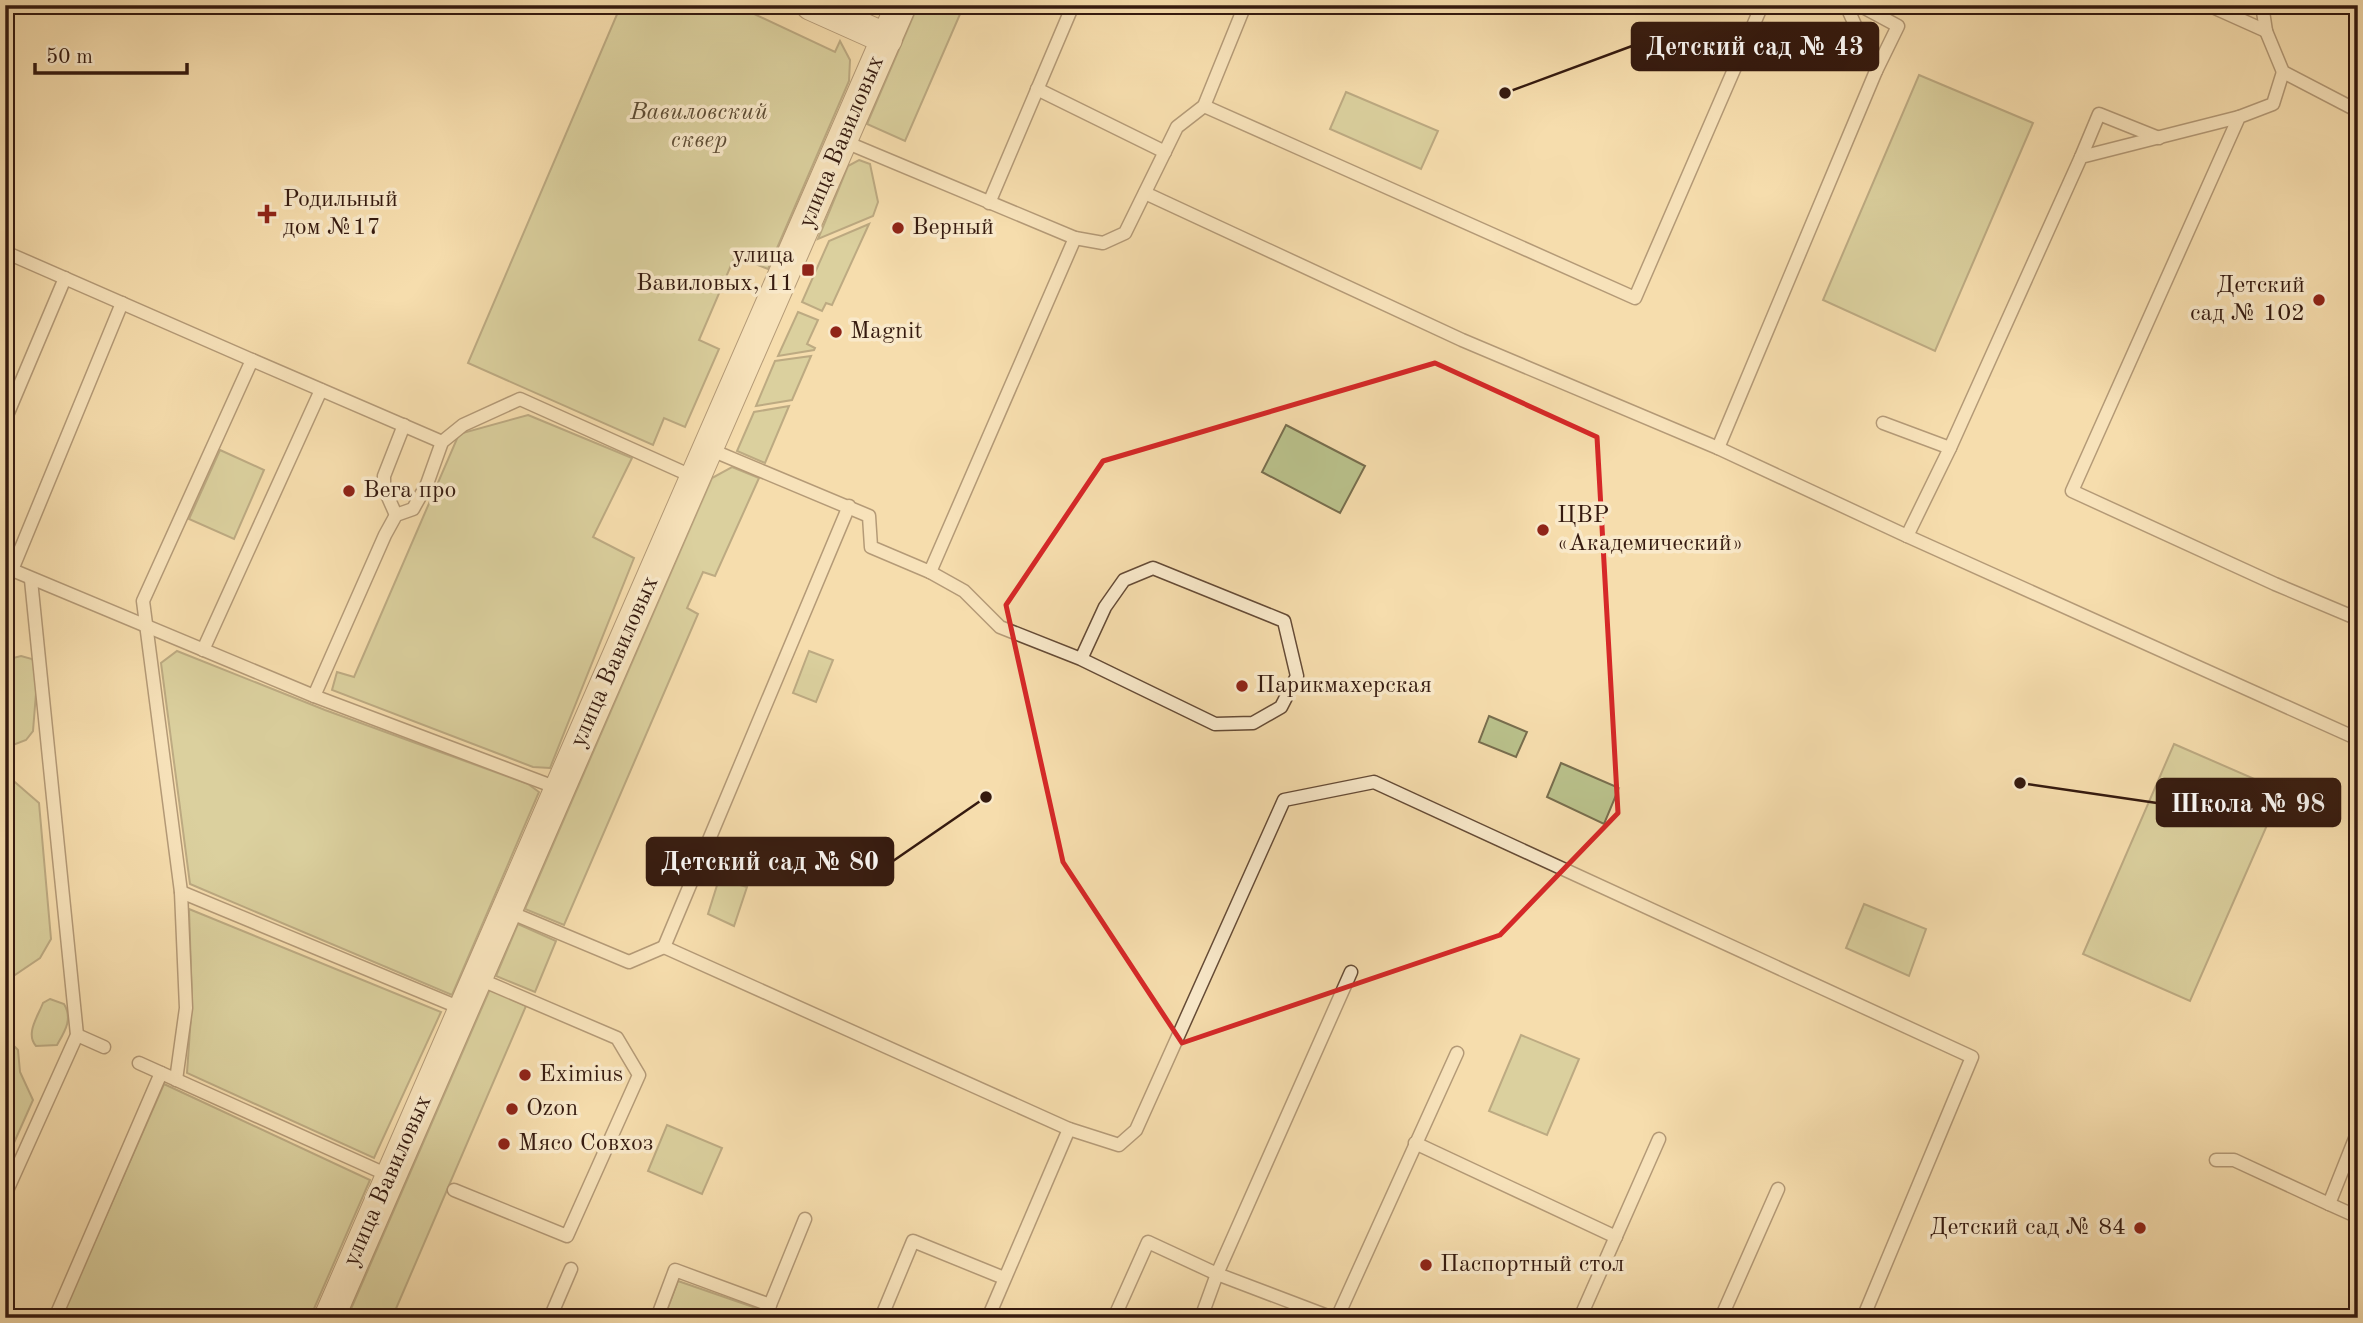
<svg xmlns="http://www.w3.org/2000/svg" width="2363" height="1323" font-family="'Old Standard TT',serif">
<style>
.green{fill:#bac28c;stroke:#786e4e;stroke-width:2}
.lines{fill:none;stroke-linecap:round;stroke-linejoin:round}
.service-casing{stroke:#654b36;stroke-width:15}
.tertiary-casing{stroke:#654b36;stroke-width:32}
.service{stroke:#f9e9ca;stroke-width:12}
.tertiary{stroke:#f9e9ca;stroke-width:30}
.marked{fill:none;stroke:#d62828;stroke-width:5;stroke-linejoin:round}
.poi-dot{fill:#8f2418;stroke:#f9e9ca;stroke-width:2.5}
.labels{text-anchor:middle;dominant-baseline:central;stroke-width:7;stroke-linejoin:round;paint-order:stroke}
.park-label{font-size:24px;font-style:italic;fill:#5d4c34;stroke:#f9e9ca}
.street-label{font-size:24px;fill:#351a0f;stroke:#f9e9ca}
.poi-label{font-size:24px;fill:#351a0f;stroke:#f9e9ca;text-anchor:start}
.leader{fill:none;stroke:#351a0f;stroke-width:2.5}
.callout-dot{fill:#351a0f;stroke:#f9e9ca;stroke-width:2.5}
.callout{fill:#351a0f;stroke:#351a0f;stroke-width:2.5}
.callout-label{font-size:26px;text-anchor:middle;font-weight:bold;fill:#fff}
</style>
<rect width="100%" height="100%" fill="#f6ddad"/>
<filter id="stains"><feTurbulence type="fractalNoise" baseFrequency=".00286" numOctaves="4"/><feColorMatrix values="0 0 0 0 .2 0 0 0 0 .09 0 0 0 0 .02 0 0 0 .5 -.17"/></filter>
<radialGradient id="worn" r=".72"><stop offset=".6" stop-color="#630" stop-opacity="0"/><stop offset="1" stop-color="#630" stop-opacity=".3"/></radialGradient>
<!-- green -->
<g class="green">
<polygon points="621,5 735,5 835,52 840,41 850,60 849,81 768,269 735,256 699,340 719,349 685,427 664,418 653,445 468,363"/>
<polygon points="918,5 964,5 905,141 867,124"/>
<polygon points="1919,75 2033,123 1935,351 1823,300"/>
<polygon points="1346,92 1438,131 1421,169 1330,129"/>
<polygon points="859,160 870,164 878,202 873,216 818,239 848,166"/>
<polygon points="869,224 832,305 826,303 822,311 802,302 829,241"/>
<polygon points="798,312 818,320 807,344 815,348 814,350 778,356"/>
<polygon points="811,356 792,400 756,406 775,361"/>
<polygon points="789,406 765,463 737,451 754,412"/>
<polygon points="528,415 632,458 593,537 634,558 550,768 533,767 332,690 337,672 354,677 459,434"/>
<polygon points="1286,425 1365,466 1340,513 1262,472"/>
<polygon points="220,450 264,470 234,539 189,519"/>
<polygon points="732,467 759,478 715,576 703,572 687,608 698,614 564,925 525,909 712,478"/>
<polygon points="177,651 325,710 528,784 539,792 452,995 190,884 161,663"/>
<polygon points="809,651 833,660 816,702 793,693"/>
<polygon points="21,656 32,659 38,668 33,731 26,740 5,748 5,660"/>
<polygon points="1489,716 1527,732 1516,757 1479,742"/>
<polygon points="2174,744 2282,791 2190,1001 2083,954"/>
<polygon points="1561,763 1619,788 1604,824 1547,797"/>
<polygon points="5,777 9,777 39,803 51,939 40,958 12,977 5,986"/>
<polygon points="719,879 747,887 734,926 708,914"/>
<polygon points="1864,904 1926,929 1909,976 1846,948"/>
<polygon points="189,909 441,1012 374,1158 187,1073 192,1001"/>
<polygon points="518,924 556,941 535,992 496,976"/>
<polygon points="490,989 526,1006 392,1318 347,1318"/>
<path d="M50 999 64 1004C73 1019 65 1031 57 1045L36 1046C25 1034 38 1016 43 1003Z"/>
<polygon points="1521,1035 1579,1059 1547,1135 1489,1111"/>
<polygon points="5,1037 18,1050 20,1072 33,1100 5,1163"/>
<polygon points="164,1084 370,1180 310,1318 61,1318"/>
<polygon points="667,1125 722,1148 702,1194 648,1171"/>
<polygon points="678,1281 759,1309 757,1318 664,1318"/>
</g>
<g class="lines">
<defs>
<g id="service">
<polyline points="1859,5 1898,26 1876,71"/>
<polyline points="2208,5 2266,31"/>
<polyline points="2262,5 2266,31 2283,72 2358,111"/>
<polyline points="2283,72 2273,104 2239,117 2072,491 2275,584 2358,619"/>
<polyline points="1037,89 1165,152"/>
<polyline points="1204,106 1635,298 1762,5"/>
<polyline points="843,141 1075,238 1103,243 1125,233 1177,127 1204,106 1245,5"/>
<polyline points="2081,157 2099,114 2159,138"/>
<polyline points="1145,193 1462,340 1718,448 1907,536 1950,448 2081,157 2239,117"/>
<polyline points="989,203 1073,5"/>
<polyline points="5,252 252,360 143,601 181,892 186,1008 176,1080"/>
<polyline points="252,360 442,442"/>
<polyline points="5,420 65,278"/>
<polyline points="1883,423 1950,448"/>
<polyline points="1718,448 1876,71 1846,5"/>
<polyline points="709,449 869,516 871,547 930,572 1075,238"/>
<polyline points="849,506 664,947 1069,1129 1119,1145 1136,1130 1284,800 1374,782 1972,1057 1863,1318"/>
<polyline points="396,515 384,488 384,476 404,425"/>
<polyline points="1907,536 2358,739"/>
<polyline points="5,567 314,696"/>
<polyline points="12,570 122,303"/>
<polyline points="930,572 964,591 1000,627 1081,659 1215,724 1253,723 1281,707 1297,676 1284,621 1153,568 1124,580 1105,607 1081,659"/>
<polyline points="203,650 321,390"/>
<polyline points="560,789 314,696 385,535 396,515 413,509 427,484 442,442 463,425 520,399 696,478"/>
<polyline points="181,892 463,1009"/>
<polyline points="507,911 629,962 664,947"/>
<polyline points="77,1035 104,1047"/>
<polyline points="139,1063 390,1176"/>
<polyline points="2358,1131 2329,1204 2358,1217"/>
<polyline points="1415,1143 1616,1237"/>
<polyline points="2216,1160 2234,1160 2329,1204"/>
<polyline points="454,1190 567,1236 639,1075 617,1038 477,978"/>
<polyline points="5,1195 77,1035 31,580"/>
<polyline points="770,1305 805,1219"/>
<polyline points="55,1318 161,1073"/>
<polyline points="550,1318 571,1269"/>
<polyline points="657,1318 675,1270 770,1305 765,1318"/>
<polyline points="881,1318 913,1241 1004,1278"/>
<polyline points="988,1318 1069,1129"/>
<polyline points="1114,1318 1148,1242 1217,1274 1333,1318"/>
<polyline points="1201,1318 1217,1274 1351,972"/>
<polyline points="1337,1318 1457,1053"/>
<polyline points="1580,1318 1659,1139"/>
<polyline points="1721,1318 1778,1189"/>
</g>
<g id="tertiary">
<polyline points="811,5 887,39"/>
<polyline points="329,1318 901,5"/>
</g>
</defs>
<!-- service casing -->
<use href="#service" class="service-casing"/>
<!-- tertiary casing -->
<use href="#tertiary" class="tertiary-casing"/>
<!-- service -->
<use href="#service" class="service"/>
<!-- tertiary -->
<use href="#tertiary" class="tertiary"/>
</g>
<!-- marked area -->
<path d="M0 0H2363V1323H0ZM1435 363 1597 437 1618 813 1500 935 1182 1043 1063 862 1006 605 1103 461Z" fill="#f6ddad" fill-opacity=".55" fill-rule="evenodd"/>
<path class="marked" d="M1435 363 1597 437 1618 813 1500 935 1182 1043 1063 862 1006 605 1103 461Z"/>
<!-- markers -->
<g class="poi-dot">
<path d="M263.5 203.5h7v7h7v7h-7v7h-7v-7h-7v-7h7z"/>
<circle cx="898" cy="228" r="7"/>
<rect x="801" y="263" width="14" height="14" rx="3.5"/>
<circle cx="2319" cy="300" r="7"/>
<circle cx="836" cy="332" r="7"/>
<circle cx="349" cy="491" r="7"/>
<circle cx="1543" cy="530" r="7"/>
<circle cx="1242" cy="686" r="7"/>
<circle cx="525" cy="1075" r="7"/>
<circle cx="512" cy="1109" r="7"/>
<circle cx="504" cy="1144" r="7"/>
<circle cx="2140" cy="1228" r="7"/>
<circle cx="1426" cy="1265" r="7"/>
</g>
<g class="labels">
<!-- park labels -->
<g class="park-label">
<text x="699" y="113">Вавиловский<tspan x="699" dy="28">сквер</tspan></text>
</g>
<!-- street labels -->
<g class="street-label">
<text transform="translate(842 142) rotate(-67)">улица Вавиловых</text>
<text transform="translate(615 662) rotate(-66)">улица Вавиловых</text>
<text transform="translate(388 1181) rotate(-66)">улица Вавиловых</text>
</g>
<!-- poi labels -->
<g class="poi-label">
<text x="283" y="200">Родильный<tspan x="283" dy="28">дом №17</tspan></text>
<text x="912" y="228">Верный</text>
<text x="794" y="256" text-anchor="end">улица<tspan x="794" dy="28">Вавиловых, 11</tspan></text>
<text x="2305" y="286" text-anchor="end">Детский<tspan x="2305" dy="28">сад № 102</tspan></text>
<text x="850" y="332">Magnit</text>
<text x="363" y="491">Вега про</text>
<text x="1557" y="516">ЦВР<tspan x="1557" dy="28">«Академический»</tspan></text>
<text x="1256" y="686">Парикмахерская</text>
<text x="539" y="1075">Eximius</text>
<text x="526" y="1109">Ozon</text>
<text x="518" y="1144">Мясо Совхоз</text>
<text x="2126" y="1228" text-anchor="end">Детский сад № 84</text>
<text x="1440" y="1265">Паспортный стол</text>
</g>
</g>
<!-- callouts -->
<path class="leader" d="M1505 93L1632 46M2020 783L2157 803M986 797L893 861"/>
<g class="callout-dot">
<circle cx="1505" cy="93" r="7"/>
<circle cx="2020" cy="783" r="7"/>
<circle cx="986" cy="797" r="7"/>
</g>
<g class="callout">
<rect x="1632" y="23" width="246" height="47" rx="7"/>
<rect x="2157" y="779" width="183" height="47" rx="7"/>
<rect x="647" y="838" width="246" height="47" rx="7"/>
</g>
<g class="callout-label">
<text x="1755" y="55">Детский сад № 43</text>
<text x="2248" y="812">Школа № 98</text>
<text x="770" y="870">Детский сад № 80</text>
</g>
<!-- margin -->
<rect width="2363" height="1323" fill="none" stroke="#f6ddad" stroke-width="28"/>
<rect x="7" y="7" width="2349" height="1309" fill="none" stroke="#351a0f" stroke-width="3.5"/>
<rect x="14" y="14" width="2335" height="1295" fill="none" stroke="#351a0f" stroke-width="2"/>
<!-- scale -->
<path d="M35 63v10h152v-10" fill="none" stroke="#351a0f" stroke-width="3.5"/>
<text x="46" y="63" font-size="21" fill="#351a0f" stroke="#f9e9ca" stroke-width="5" paint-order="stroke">50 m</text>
<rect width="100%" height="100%" filter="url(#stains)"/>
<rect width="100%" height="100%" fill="url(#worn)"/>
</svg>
